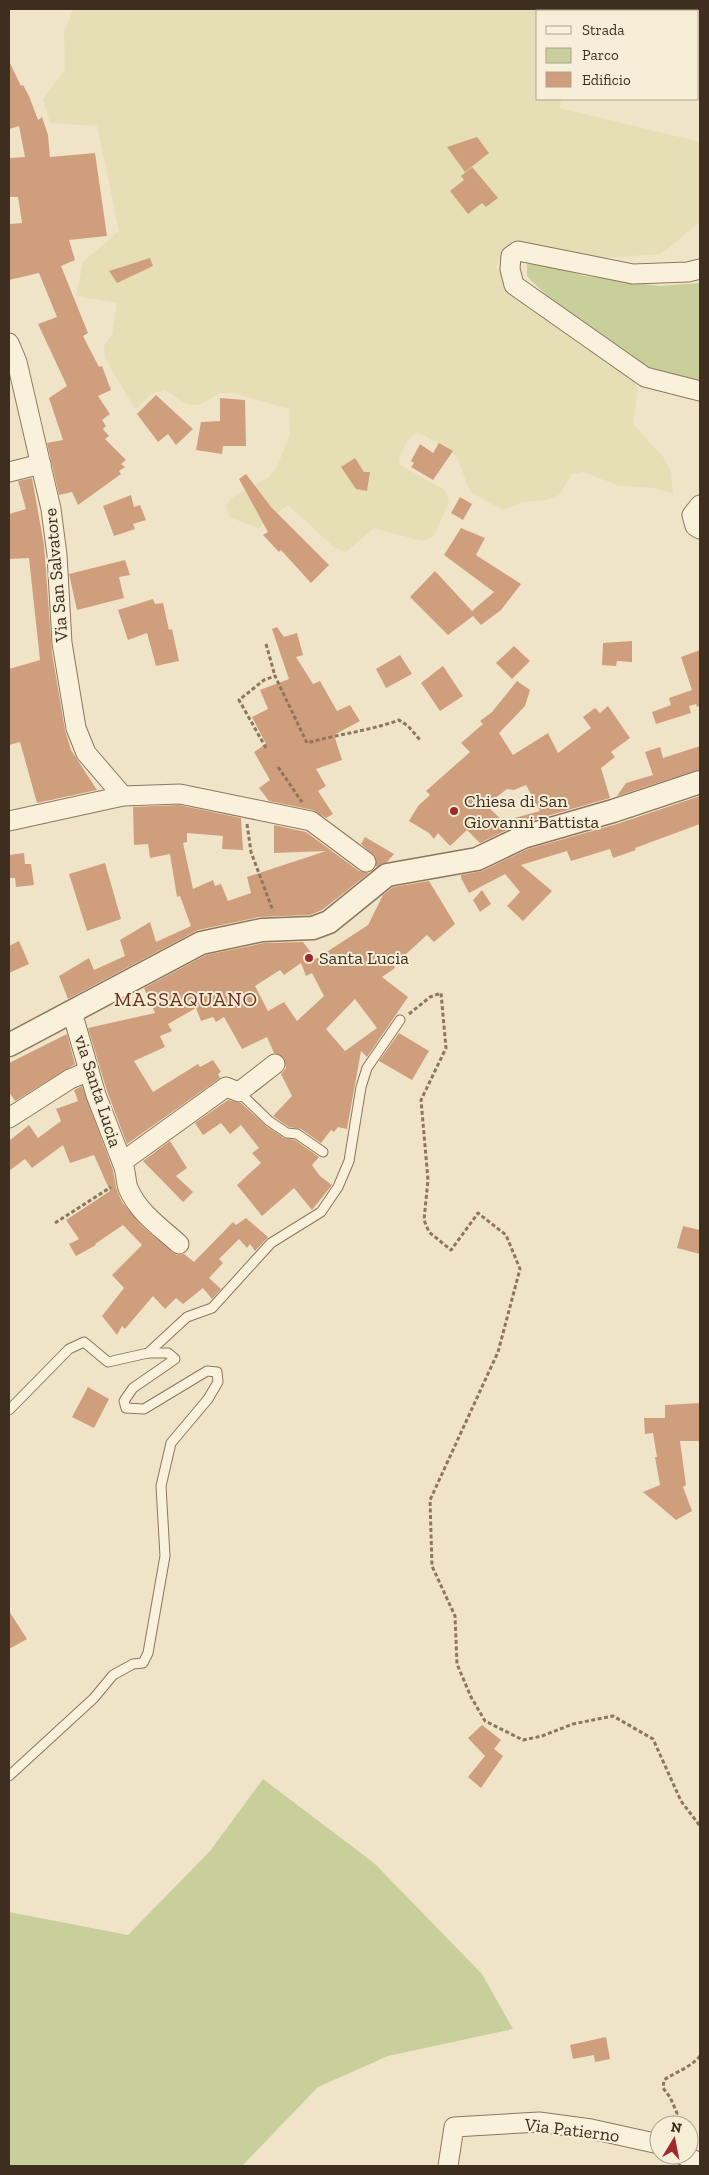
<svg xmlns="http://www.w3.org/2000/svg" width="709" height="2175" font-family="'Zilla Slab',serif">
<style>
.farmland{fill:#e6deb5}
.green{fill:#c9cf9b}
.building{fill:#cf9f7d;fill-rule:evenodd}
.lines{fill:none;stroke-linecap:round;stroke-linejoin:round}
.service-casing{stroke:#8d765c;stroke-width:11}
.minor-casing{stroke:#8d765c;stroke-width:21}
.tertiary-casing{stroke:#8d765c;stroke-width:25}
.path{stroke:#8d765c;stroke-width:3;stroke-dasharray:4 2.5;stroke-linecap:butt}
.service{stroke:#faf1dc;stroke-width:9}
.minor{stroke:#faf1dc;stroke-width:19}
.tertiary{stroke:#faf1dc;stroke-width:22}
.poi-dot{fill:#9e2a2b;stroke:#f7eed8;stroke-width:2}
.labels{text-anchor:middle;dominant-baseline:central;stroke-width:4;stroke-linejoin:round;paint-order:stroke}
.street-label{font-size:18px;fill:#3d2e20;stroke:#f7eed8}
.poi-label{font-size:18px;fill:#3d2e20;stroke:#f7eed8;text-anchor:start}
.quarter-label{font-size:20px;letter-spacing:1px;fill:#6b2e1e;stroke:#f7eed8}
</style>
<rect width="100%" height="100%" fill="#f0e4c8"/>
<!-- farmland -->
<polygon class="farmland" points="73,9 652,9 651,11 538,11 538,99 561,99 560,108 700,142 700,222 661,254 586,259 504,252 496,267 522,298 601,359 631,378 638,388 633,424 665,459 671,471 673,494 655,488 619,486 584,472 572,474 559,495 547,500 522,502 503,510 470,492 457,457 447,448 417,432 408,440 399,458 400,465 445,490 449,502 434,536 422,541 374,528 346,552 335,548 288,505 258,528 229,517 226,505 235,495 269,477 277,467 290,434 289,409 233,393 220,393 199,405 186,404 165,390 153,393 135,409 105,358 104,345 112,335 117,303 76,296 83,262 119,231 97,126 50,123 43,99 65,70 64,32"/>
<!-- green -->
<g class="green">
<path d="M535 263 585 276 659 286 700 283V382C688 380 674 380 662 376 622 361 557 308 527 276V264Z"/>
<polygon points="263,1779 374,1863 482,1974 513,2029 388,2056 318,2087 242,2166 9,2166 9,1912 128,1935 210,1851"/>
</g>
<!-- building -->
<g class="building">
<polygon points="9,61 21,86 23,85 29,96 38,120 42,117 48,135 50,157 95,153 107,236 69,240 75,260 61,266 88,333 83,336 99,367 102,366 111,390 98,396 110,414 102,420 106,426 103,429 109,436 105,439 126,460 121,464 125,467 119,471 121,474 78,505 72,492 59,495 47,443 63,440 49,398 67,386 38,324 57,317 39,273 9,280 9,224 22,223 18,197 9,197 9,158 25,157 19,126 9,129"/>
<polygon points="477,137 489,153 465,172 447,147"/>
<polygon points="472,167 498,198 486,207 482,203 468,214 450,191 464,180 461,176"/>
<polygon points="150,258 153,266 117,283 109,271"/>
<polygon points="156,395 193,429 176,445 168,434 158,442 137,414"/>
<polygon points="220,398 245,400 246,446 223,446 222,454 196,450 201,422 220,421"/>
<polygon points="439,443 453,451 433,480 411,467 414,463 411,461 420,444 433,453"/>
<polygon points="355,458 364,472 370,472 367,491 356,489 341,467"/>
<polygon points="246,474 271,507 329,565 311,583 281,550 279,552 263,535 268,532 239,479"/>
<polygon points="32,478 44,545 52,653 65,730 71,750 97,790 37,803 20,742 9,745 9,669 40,660 29,558 9,559 9,514 26,509 18,481"/>
<polygon points="131,495 134,507 140,505 146,520 133,524 135,529 114,536 103,506"/>
<polygon points="460,497 472,504 463,520 451,513"/>
<polygon points="461,528 485,538 476,555 521,584 501,610 481,625 473,616 448,635 410,597 435,571 472,611 494,592 444,555"/>
<polygon points="125,560 130,575 119,577 124,598 77,610 69,574"/>
<polygon points="153,599 155,604 163,603 169,630 172,629 179,661 156,666 147,633 128,640 118,610"/>
<polygon points="277,627 284,637 297,633 303,655 296,657 313,684 320,681 337,711 350,705 360,721 334,735 342,760 316,769 326,786 318,791 333,814 326,818 313,810 269,801 259,788 270,780 254,752 266,744 252,717 268,709 260,690 289,679 272,629"/>
<polygon points="632,641 632,662 617,661 616,666 602,665 603,643"/>
<polygon points="514,646 530,661 512,679 496,663"/>
<polygon points="700,650 700,706 697,707 696,704 689,706 691,713 656,724 652,712 671,705 669,698 692,690 681,657"/>
<polygon points="400,655 412,674 386,688 376,669"/>
<polygon points="443,666 463,696 440,711 421,683"/>
<path d="M517 681 530 690 525 706 499 733 513 755 548 733 558 753 591 728 583 717 595 708 600 713 608 706 630 738 611 752 615 757 601 768 610 798 519 824 480 843 467 830 450 846 438 833 434 839 429 833 409 821 418 806 430 795 426 791 470 752 461 743 483 724 480 721 492 712ZM526 785 540 811 503 821 486 805 507 789 514 790Z"/>
<polygon points="700,746 700,769 617,796 626,783 653,775 645,752 660,747 663,758"/>
<polygon points="700,796 700,824 635,848 636,850 613,858 610,849 571,861 567,851 521,865 552,891 523,921 507,906 520,892 505,874 469,893 461,878 461,875 482,871 528,849 617,824"/>
<polygon points="179,805 241,818 243,850 222,849 223,836 187,833 187,842 183,843 193,889 213,880 215,886 221,884 228,901 251,893 247,877 326,851 274,853 274,825 306,832 359,871 369,873 322,910 310,915 259,917 198,930 68,999 59,976 89,958 94,970 125,956 120,940 150,922 156,942 191,926 180,896 177,897 170,854 150,858 148,844 134,845 133,807"/>
<polygon points="365,837 394,854 387,862 376,867 376,857 361,844"/>
<polygon points="24,853 25,864 31,864 34,885 16,887 15,878 10,878 9,855"/>
<polygon points="105,863 121,919 87,931 69,874"/>
<path d="M429 881 455 924 434 942 427 935 394 965 395 968 382 977 408 997 367 1057 361 1051 347 1129 338 1127 334 1132 331 1130 321 1143 301 1129 289 1127 273 1116 292 1096 281 1074 286 1068 284 1058 274 1053 267 1037 242 1049 224 1017 216 1022 213 1017 201 1021 196 1008 168 1024 172 1031 160 1036 165 1047 134 1061 153 1092 198 1064 200 1067 213 1060 221 1072 218 1074 220 1078 127 1144 107 1091 88 1028 155 1013 144 988 206 955 264 943 303 942 316 959 368 925 383 895 393 887ZM301 963 306 976 312 973 324 996 297 1021 284 1002 268 1011 255 986 280 970 284 975ZM355 999 377 1028 345 1051 326 1029Z"/>
<polygon points="482,890 491,904 480,912 473,900"/>
<polygon points="19,941 29,964 9,973 9,946"/>
<polygon points="399,1033 429,1051 412,1080 379,1061"/>
<polygon points="67,1034 75,1064 15,1101 9,1092 9,1063"/>
<polygon points="82,1086 113,1170 116,1188 122,1202 142,1226 172,1252 177,1255 184,1254 194,1262 233,1222 236,1225 246,1218 268,1237 255,1251 250,1244 247,1248 239,1239 219,1259 223,1263 209,1278 221,1289 212,1299 203,1288 183,1304 176,1298 165,1309 153,1296 125,1329 122,1326 117,1335 102,1316 124,1288 112,1275 142,1245 123,1225 95,1244 96,1245 76,1256 69,1244 79,1239 66,1220 110,1191 94,1155 70,1163 63,1145 32,1168 25,1159 9,1171 9,1141 29,1125 38,1138 61,1121 56,1109 78,1101 74,1090"/>
<polygon points="228,1100 241,1103 266,1126 284,1138 295,1140 319,1157 312,1165 320,1176 332,1185 312,1210 294,1188 262,1216 237,1185 261,1163 252,1153 259,1148 241,1125 230,1134 221,1123 203,1135 195,1123"/>
<polygon points="170,1141 187,1168 176,1176 193,1192 183,1202 143,1161"/>
<polygon points="683,1226 700,1230 700,1254 677,1248"/>
<polygon points="88,1387 109,1399 94,1428 72,1417"/>
<polygon points="700,1403 700,1441 680,1441 686,1485 683,1487 692,1511 676,1520 643,1492 660,1485 655,1457 657,1457 653,1433 645,1434 644,1418 665,1418 665,1405"/>
<polygon points="9,1611 27,1639 9,1649"/>
<polygon points="482,1725 501,1740 494,1749 503,1756 481,1788 468,1777 485,1756 468,1738"/>
<polygon points="606,2037 610,2059 595,2062 594,2055 573,2059 570,2045"/>
</g>
<g class="lines">
<defs>
<g id="service">
<polyline points="239,1092 269,1121 287,1133 297,1134 323,1152"/>
<polyline points="9,1410 69,1349 84,1342 108,1362 148,1353 187,1317 212,1308 271,1243 321,1212 338,1187 349,1161 361,1087 367,1068 400,1020"/>
<polyline points="9,1776 94,1698 113,1675 133,1664 143,1663 148,1653 165,1556 161,1486 171,1443 208,1399 218,1382 217,1372 207,1371 144,1409 126,1408 124,1401 133,1388 175,1359 168,1353 148,1353"/>
</g>
<g id="minor">
<polyline points="700,269 688,272 633,274 518,251 511,256 510,269 514,285 645,377 700,391"/>
<polyline points="9,343 17,362 51,509 57,555 62,643 76,728 86,753 123,796"/>
<polyline points="9,472 41,464"/>
<polyline points="700,505 692,515 695,526 700,529"/>
<polyline points="9,821 123,796 180,794 311,821 366,862"/>
<polyline points="72,1012 96,1095 122,1162 226,1087 239,1092 275,1064"/>
<polyline points="9,1118 70,1079 89,1071"/>
<path d="M122 1162C127 1173 125 1180 128 1188 138 1212 160 1227 179 1244"/>
<polyline points="683,2155 700,2163"/>
<polyline points="448,2166 454,2127 539,2122 591,2129 659,2144"/>
</g>
<polyline id="tertiary" points="9,1045 201,943 262,930 313,928 329,922 387,875 477,859 523,837 613,811 700,782"/>
</defs>
<!-- service casing -->
<use href="#service" class="service-casing"/>
<!-- minor casing -->
<use href="#minor" class="minor-casing"/>
<!-- tertiary casing -->
<use href="#tertiary" class="tertiary-casing"/>
<!-- path -->
<g class="path">
<polyline points="266,644 275,676"/>
<path d="M266 748 239 700 264 680 275 676 307 743C338 734 369 731 399 720L408 726 421 741"/>
<polyline points="278,767 302,802"/>
<polyline points="247,824 251,852 273,911"/>
<polyline points="409,1014 430,997 441,993 446,1048 421,1100 428,1180 424,1220 429,1232 451,1250 478,1213 506,1235 520,1269 498,1352 430,1500 432,1566 455,1616 457,1664 471,1697 485,1721 523,1740 542,1736 573,1724 613,1716 653,1739 681,1801 700,1826"/>
<polyline points="55,1223 111,1187"/>
<path d="M669 2125 677 2113 670 2097 663 2088 664 2080C677 2071 690 2068 700 2056"/>
</g>
<!-- service -->
<use href="#service" class="service"/>
<!-- minor -->
<use href="#minor" class="minor"/>
<!-- tertiary -->
<use href="#tertiary" class="tertiary"/>
</g>
<!-- markers -->
<g class="poi-dot">
<circle cx="454" cy="811" r="5"/>
<circle cx="309" cy="958" r="5"/>
</g>
<g class="labels">
<!-- street labels -->
<g class="street-label">
<text transform="translate(56 575) rotate(-95)">Via San Salvatore</text>
<text transform="translate(98 1091) rotate(72)">via Santa Lucia</text>
<text transform="translate(572 2130) rotate(7)">Via Patierno</text>
</g>
<!-- poi labels -->
<g class="poi-label">
<text x="464" y="801">Chiesa di San<tspan x="464" dy="21">Giovanni Battista</tspan></text>
<text x="319" y="958">Santa Lucia</text>
</g>
<!-- quarter labels -->
<g class="quarter-label">
<text x="186" y="999">MASSAQUANO</text>
</g>
</g>
<!-- border -->
<rect width="709" height="2175" fill="none" stroke="#3d2e20" stroke-width="20"/>
<!-- legend -->
<rect x="536" y="10" width="162" height="90" fill="#f7eed8" stroke="#ada18e"/>
<rect x="546" y="26" width="25" height="8" fill="#faf1dc" stroke="#ada18e"/>
<text x="582" y="35" font-size="15" fill="#3d2e20">Strada</text>
<rect x="546" y="48" width="25" height="15" fill="#c9cf9b" stroke="#ada18e"/>
<text x="582" y="60" font-size="15" fill="#3d2e20">Parco</text>
<rect x="546" y="72" width="25" height="15" fill="#cf9f7d" stroke="#ada18e"/>
<text x="582" y="85" font-size="15" fill="#3d2e20">Edificio</text>
<!-- north arrow -->
<g transform="translate(674 2140) rotate(10)"><circle r="24" fill="#f7eed8" stroke="#ada18e"/>
<path d="M0-4L9 19L0 12L-9 19Z" fill="#9e2a2b"/>
<text y="-8" font-size="14" font-weight="bold" text-anchor="middle" fill="#3d2e20">N</text>
</g>
</svg>
